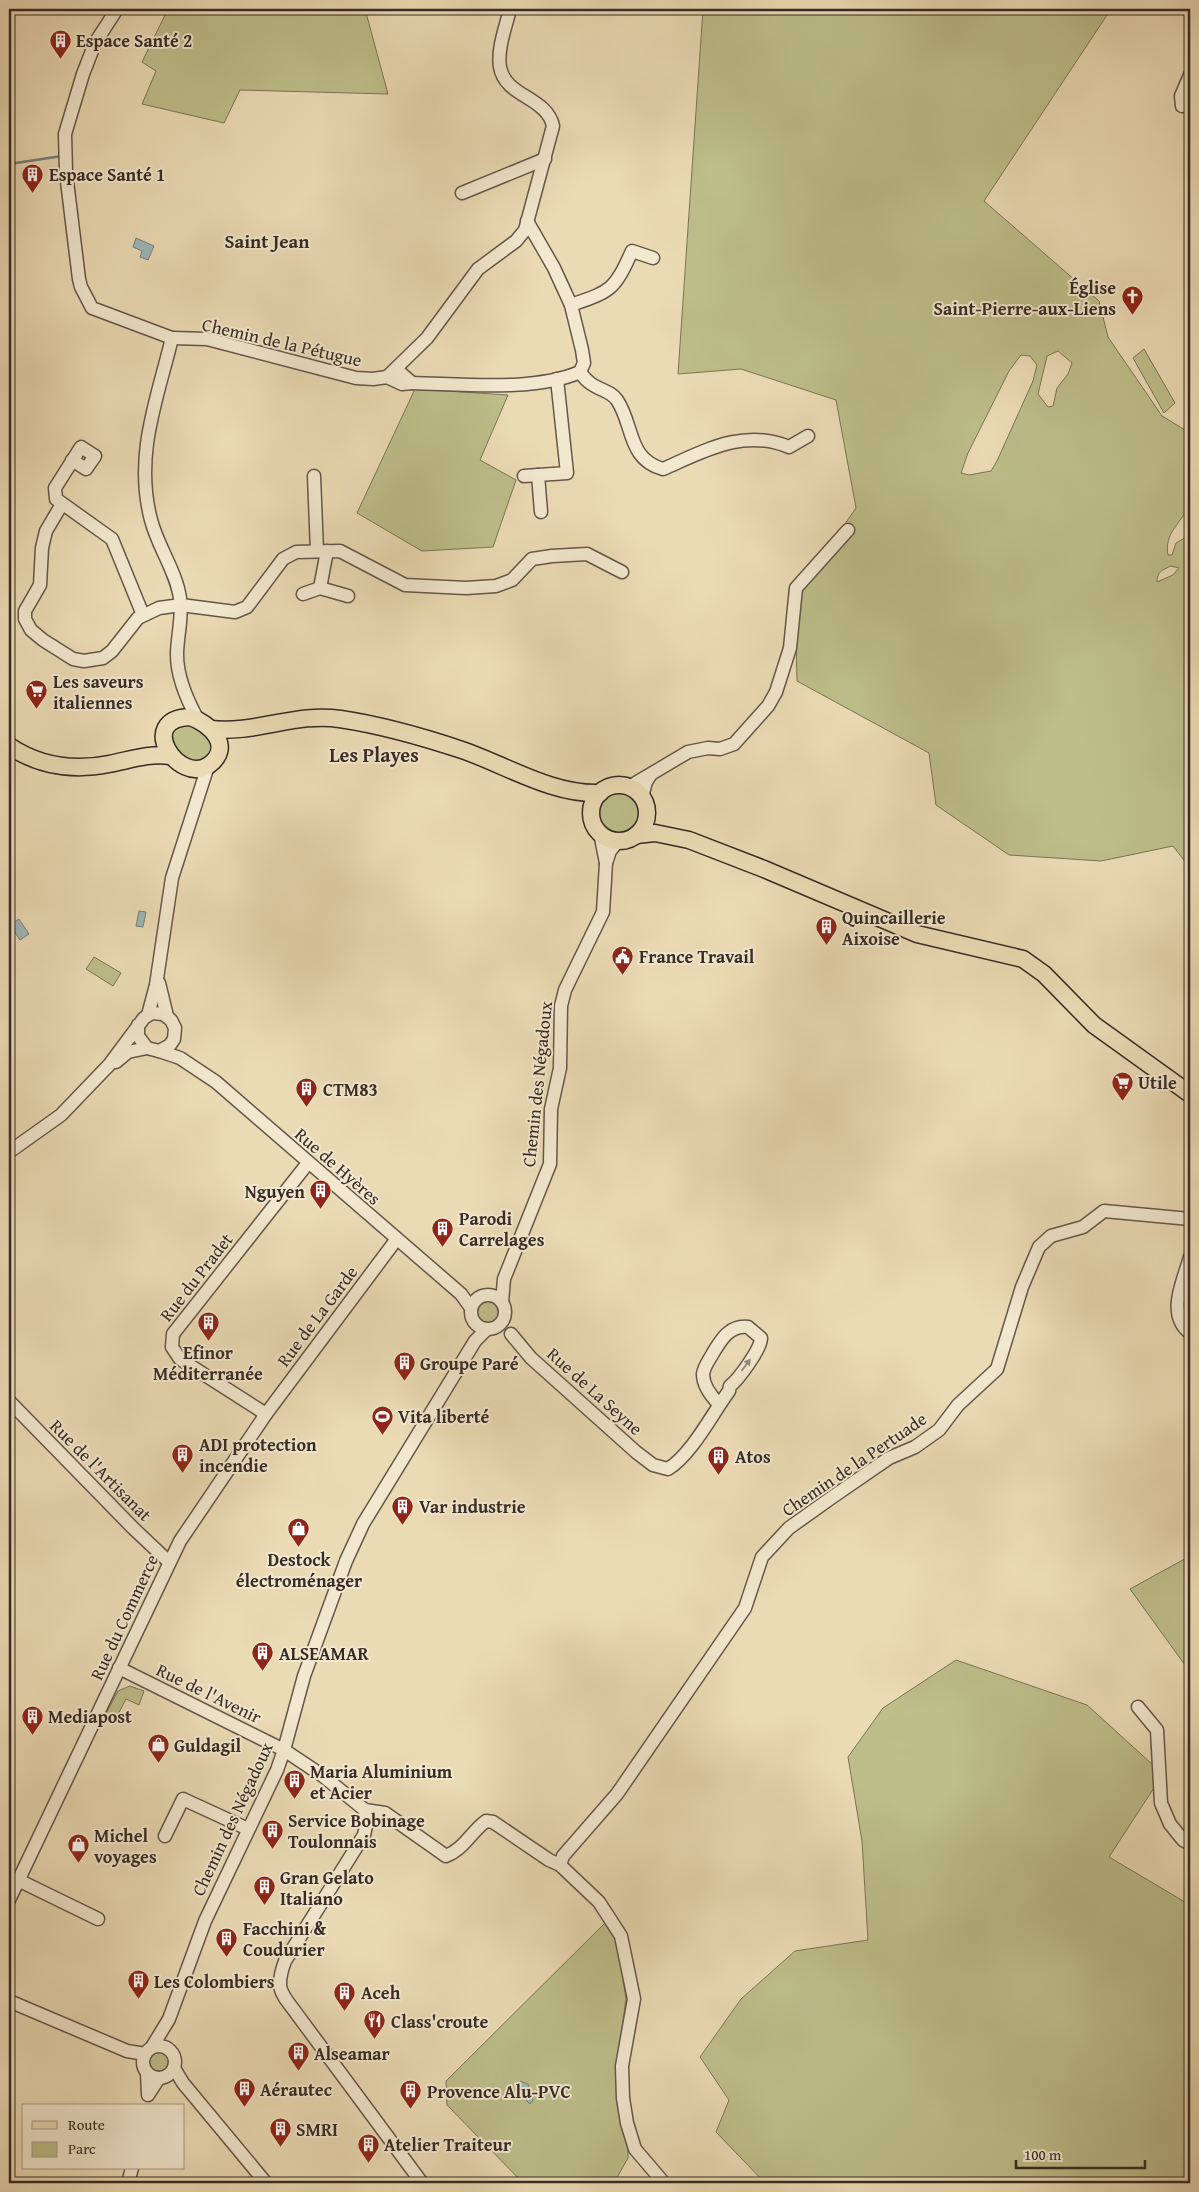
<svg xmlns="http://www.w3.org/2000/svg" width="1199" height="2192" font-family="'Gentium Book Plus',serif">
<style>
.green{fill:#bdbe8a;stroke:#7a7458;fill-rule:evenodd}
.water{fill:#9db8b9;stroke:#74807e}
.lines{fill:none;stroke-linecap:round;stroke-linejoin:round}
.stream{stroke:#74807e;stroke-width:2.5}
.minor-casing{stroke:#645749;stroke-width:15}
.major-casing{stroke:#372b25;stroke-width:19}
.minor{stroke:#f2e8cf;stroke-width:12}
.major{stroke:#ebdbb5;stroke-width:16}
.oneway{fill:#948a7a}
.labels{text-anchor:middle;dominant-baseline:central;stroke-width:4;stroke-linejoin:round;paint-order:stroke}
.poi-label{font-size:18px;font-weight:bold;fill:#372b25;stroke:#f2e8cf;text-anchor:start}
.street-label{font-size:18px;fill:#372b25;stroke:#f2e8cf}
.neighbourhood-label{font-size:19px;font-weight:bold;fill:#372b25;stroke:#f2e8cf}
.quarter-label{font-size:20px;font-weight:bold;fill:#372b25;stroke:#f2e8cf}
</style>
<rect width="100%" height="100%" fill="#ebdbb5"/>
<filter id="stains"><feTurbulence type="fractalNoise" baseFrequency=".004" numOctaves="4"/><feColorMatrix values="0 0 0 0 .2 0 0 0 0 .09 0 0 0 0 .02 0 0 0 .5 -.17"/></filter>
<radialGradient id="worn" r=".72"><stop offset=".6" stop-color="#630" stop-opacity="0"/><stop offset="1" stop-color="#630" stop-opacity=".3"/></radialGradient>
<!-- green -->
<g class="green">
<polygon points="168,9 319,9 326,12 335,9 365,9 388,94 240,90 224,123 142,104 156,71 142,62"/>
<path d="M703 9H1111L984 201 1099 301 1108 337 1162 416 1190 433C1190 450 1194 493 1188 507 1180 525 1164 533 1168 555H1172L1176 543 1190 535V868L1173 846 1101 861 1009 855 936 805 929 753 797 681 795 596 856 508 836 400 741 369 678 374ZM1058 351 1072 363 1068 374 1057 388 1053 406 1048 407 1038 394 1047 356ZM1021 355 1030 356 1037 365 1033 381 997 461 991 471 969 475 961 473 968 453 1009 371ZM1171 566 1179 568 1173 575 1157 582C1157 572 1162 570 1171 566Z"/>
<polygon points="1144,349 1175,403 1164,413 1133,358"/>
<polygon points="415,389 508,395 480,460 516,480 493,547 422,551 357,513"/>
<polygon points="190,717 219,750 189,766 165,732"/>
<circle cx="619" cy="813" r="27"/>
<polygon points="94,957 121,973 113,986 86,969"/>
<circle cx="488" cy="1312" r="17"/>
<polygon points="1190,1556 1190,1672 1130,1589"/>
<polygon points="956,1660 1087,1705 1163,1774 1109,1857 1190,1905 1190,2183 765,2183 716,2132 729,2100 700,2057 741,1999 795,1951 868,1940 862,1841 848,1757 883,1708"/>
<polygon points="130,1686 144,1691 139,1705 126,1699 114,1722 104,1717 118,1691"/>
<polygon points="605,1923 616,1937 626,1999 617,2064 628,2143 628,2158 614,2183 523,2183 447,2105 446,2081"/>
<circle cx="159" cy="2062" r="15"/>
</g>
<!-- water -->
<g class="water">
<polygon points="136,238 154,246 148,260 140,257 142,251 133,247"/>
<polygon points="139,911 146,912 143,927 136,926"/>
<polygon points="19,919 29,934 20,940 10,925"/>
<polygon points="520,2081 528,2084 533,2100 530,2104 516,2090"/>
</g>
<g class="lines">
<!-- stream -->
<polyline class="stream" points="9,164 62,156"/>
<defs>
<g id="minor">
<path d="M117 9 95 43 83 74 65 134 66 173 79 279 81 287 92 308 172 338C157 400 134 455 151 520 158 547 176 571 180 598 183 618 177 636 177 655 177 678 187 700 198 720"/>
<polyline points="1190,75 1181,96 1182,106 1190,105"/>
<polyline points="462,193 545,159"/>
<path d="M527 221 554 268 571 305 582 350 584 363 580 372C592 391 609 388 617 400 634 425 627 459 663 469 704 451 744 428 789 447L808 436"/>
<path d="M571 305C611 291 614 291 632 251L653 258"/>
<polyline points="172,338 207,339 356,378 373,379 387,377 402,384 412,383 396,369"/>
<path d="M387 377 427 338 478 269 516 241 525 230 553 126C547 97 505 97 500 67 497 49 506 26 510 9"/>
<path d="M412 383C462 384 534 392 580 372"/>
<polyline points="72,460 86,469 95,456 81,447 55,488 56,499 112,539 143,615"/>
<polyline points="538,475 541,512"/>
<polyline points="314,476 317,551"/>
<polyline points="524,476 567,473 557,379"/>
<polyline points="62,504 46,531 42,548 40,585 25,611 25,619 31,630 43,640 73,659 84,661 103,658 112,651 138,618 159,608 181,605 235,612 247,607 283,559 296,552 340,551 405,585 466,588 496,586 512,580 532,559 552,556 587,554 622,572"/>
<polyline points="320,588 327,551"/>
<polyline points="303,594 320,588 348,596"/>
<polyline points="629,787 688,752 708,748 720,749 734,744 768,706 776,692 790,648 796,588 848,530"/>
<polyline points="642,797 646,782 651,774"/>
<polyline points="606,863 610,851 619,840"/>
<polyline points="159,983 167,1016"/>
<polyline points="148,1015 156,985 172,878 208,766"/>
<polyline points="159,1051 180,1058 216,1082 461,1294 471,1308"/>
<polyline points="116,1062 128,1052 147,1048"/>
<polyline points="9,1152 61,1115 109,1065 144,1018 152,1013 163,1014 171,1020 175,1028 174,1039 170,1045 159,1051 147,1048 138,1036 138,1025"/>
<path d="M1190 1257C1183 1282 1166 1314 1190 1333"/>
<circle cx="488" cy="1312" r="17"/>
<polyline points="502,1302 504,1279 550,1164 551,1109 560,1068 561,1006 565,990 603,912 606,863 600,833"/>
<path d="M511 1334 531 1358 636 1452 653 1465 668 1469C692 1454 712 1414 729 1391L730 1386C738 1380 761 1349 761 1338L748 1327C729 1325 721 1340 713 1353 710 1359 704 1366 703 1374 703 1385 712 1397 719 1404"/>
<polyline points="9,1401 133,1528 169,1562"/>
<polyline points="266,1414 180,1359 172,1347 173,1334 308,1163"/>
<path d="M119 1668 284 1750 323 1776 365 1810 385 1813 446 1856C464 1849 471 1832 486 1821L493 1822 549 1860 560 1865 599 1902 621 1936 634 1999 622 2066 623 2098 627 2123 635 2149 664 2183"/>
<polyline points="1138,1707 1157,1730 1161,1803 1170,1824 1183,1840 1190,1844"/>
<path d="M365 1810 367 1822 364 1835 285 1961C274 1991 282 1993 299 2017L422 2183"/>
<polyline points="165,1836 183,1799 248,1829"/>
<polyline points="560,1865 563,1856 617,1794 745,1608 762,1557 789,1528 831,1498 889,1458 915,1447 939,1430 958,1405 997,1369 1022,1287 1039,1247 1051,1236 1083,1227 1104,1211 1190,1219"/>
<polyline points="18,1880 98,1919"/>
<polyline points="9,1900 180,1541 266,1414 396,1240"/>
<polyline points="9,2001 127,2051 145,2054"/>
<circle cx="159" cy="2062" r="16"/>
<polyline points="152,2047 169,2019 205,1921 277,1770 284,1750 304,1676 346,1561 363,1524 475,1341 487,1329"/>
<polyline points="174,2068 183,2083 266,2183"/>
<polyline points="147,2073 148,2095 159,2078"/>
<polyline points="128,2183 132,2168"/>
</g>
<g id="major">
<path d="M190 717C210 723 234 747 209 765 179 786 135 719 190 717Z"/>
<path d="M211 729C255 734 297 712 340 719 381 725 423 737 462 750 506 765 552 795 600 793"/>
<path d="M9 746C39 766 74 771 109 764 130 760 149 753 170 756"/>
<circle cx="619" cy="813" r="28"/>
<polyline points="636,835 655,833 689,840 764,869 917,934 1023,959 1044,974 1094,1025 1190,1094"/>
</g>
</defs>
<!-- minor casing -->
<use href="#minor" class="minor-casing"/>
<!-- major casing -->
<use href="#major" class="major-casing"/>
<!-- minor -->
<use href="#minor" class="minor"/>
<!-- major -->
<use href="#major" class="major"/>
</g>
<!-- one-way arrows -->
<defs><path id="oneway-solid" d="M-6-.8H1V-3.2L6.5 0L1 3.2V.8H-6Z" transform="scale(1.25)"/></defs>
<use class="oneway" href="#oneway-solid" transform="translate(746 1365) rotate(-53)"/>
<!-- icons -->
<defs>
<symbol id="building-pin" viewBox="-11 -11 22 30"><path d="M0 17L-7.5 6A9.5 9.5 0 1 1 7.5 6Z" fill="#8f2418" stroke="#f2e8cf"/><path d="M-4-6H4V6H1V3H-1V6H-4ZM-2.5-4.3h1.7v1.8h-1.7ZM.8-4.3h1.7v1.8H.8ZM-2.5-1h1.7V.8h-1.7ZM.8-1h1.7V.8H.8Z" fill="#fff"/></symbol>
<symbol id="church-pin" viewBox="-11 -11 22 30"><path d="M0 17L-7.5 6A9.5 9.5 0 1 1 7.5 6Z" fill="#8f2418" stroke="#f2e8cf"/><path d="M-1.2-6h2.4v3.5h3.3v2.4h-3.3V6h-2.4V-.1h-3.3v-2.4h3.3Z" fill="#fff"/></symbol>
<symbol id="supermarket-pin" viewBox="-11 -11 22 30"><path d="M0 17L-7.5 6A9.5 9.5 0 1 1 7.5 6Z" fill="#8f2418" stroke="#f2e8cf"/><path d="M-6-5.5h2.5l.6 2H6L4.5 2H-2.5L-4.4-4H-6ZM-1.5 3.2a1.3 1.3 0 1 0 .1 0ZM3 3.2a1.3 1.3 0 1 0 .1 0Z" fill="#fff"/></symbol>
<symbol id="civic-pin" viewBox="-11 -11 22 30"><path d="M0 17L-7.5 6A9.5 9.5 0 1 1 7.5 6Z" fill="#8f2418" stroke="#f2e8cf"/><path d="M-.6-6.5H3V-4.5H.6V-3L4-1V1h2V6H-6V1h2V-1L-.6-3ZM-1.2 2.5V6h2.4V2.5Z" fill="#fff"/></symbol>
<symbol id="stadium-pin" viewBox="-11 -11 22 30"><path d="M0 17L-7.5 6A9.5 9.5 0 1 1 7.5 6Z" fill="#8f2418" stroke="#f2e8cf"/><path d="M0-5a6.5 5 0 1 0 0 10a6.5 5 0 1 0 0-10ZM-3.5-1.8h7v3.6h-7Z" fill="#fff"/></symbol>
<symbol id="shop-pin" viewBox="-11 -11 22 30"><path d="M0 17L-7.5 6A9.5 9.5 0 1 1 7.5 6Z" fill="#8f2418" stroke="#f2e8cf"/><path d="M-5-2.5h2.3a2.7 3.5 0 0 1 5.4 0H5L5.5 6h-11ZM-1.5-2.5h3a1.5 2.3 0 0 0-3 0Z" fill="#fff"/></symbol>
<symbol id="restaurant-pin" viewBox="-11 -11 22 30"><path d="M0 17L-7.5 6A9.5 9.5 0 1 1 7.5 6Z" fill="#8f2418" stroke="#f2e8cf"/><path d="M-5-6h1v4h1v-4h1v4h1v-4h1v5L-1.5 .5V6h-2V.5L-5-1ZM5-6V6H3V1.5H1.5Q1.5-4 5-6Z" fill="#fff"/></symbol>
</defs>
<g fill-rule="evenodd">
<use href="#building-pin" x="48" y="28" width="25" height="34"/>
<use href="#building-pin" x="20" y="162" width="25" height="34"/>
<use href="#church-pin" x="1120" y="284" width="25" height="34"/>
<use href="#supermarket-pin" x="24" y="678" width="25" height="34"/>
<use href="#building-pin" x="814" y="914" width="25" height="34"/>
<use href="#civic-pin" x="610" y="944" width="25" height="34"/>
<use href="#supermarket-pin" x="1110" y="1070" width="25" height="34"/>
<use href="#building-pin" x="294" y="1076" width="25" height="34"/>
<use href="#building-pin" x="308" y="1178" width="25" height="34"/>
<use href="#building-pin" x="430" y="1216" width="25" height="34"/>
<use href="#building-pin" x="196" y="1310" width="25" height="34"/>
<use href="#building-pin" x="392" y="1350" width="25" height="34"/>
<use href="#stadium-pin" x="370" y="1404" width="25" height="34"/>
<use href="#building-pin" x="170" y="1442" width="25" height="34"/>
<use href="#building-pin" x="706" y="1444" width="25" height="34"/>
<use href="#building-pin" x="390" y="1494" width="25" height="34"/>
<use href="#shop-pin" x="286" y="1516" width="25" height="34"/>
<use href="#building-pin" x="250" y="1640" width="25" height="34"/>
<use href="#building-pin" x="20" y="1704" width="25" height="34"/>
<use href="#shop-pin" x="146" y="1732" width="25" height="34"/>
<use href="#building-pin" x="282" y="1768" width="25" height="34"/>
<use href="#building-pin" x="260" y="1818" width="25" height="34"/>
<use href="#shop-pin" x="66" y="1832" width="25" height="34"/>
<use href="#building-pin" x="252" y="1874" width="25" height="34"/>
<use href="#building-pin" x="214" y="1926" width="25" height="34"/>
<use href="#building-pin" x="126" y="1968" width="25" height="34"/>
<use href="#building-pin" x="332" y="1980" width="25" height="34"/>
<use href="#restaurant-pin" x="362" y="2008" width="25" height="34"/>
<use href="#building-pin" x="286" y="2040" width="25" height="34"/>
<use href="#building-pin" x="232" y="2076" width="25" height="34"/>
<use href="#building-pin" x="398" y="2078" width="25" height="34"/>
<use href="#building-pin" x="268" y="2116" width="25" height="34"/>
<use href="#building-pin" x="356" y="2132" width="25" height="34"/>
</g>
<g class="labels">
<!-- poi labels -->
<g class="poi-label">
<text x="76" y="40">Espace Santé 2</text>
<text x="49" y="174">Espace Santé 1</text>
<text x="1116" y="287" text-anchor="end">Église<tspan x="1116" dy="21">Saint-Pierre-aux-Liens</tspan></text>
<text x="53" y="681">Les saveurs<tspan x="53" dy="21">italiennes</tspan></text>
<text x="842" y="917">Quincaillerie<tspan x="842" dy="21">Aixoise</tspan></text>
<text x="639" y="956">France Travail</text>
<text x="1138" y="1082">Utile</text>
<text x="323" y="1089">CTM83</text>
<text x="305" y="1191" text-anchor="end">Nguyen</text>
<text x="459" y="1218">Parodi<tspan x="459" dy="21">Carrelages</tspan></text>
<text x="208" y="1352" text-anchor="middle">Efinor<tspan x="208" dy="21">Méditerranée</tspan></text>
<text x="420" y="1363">Groupe Paré</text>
<text x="398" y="1416">Vita liberté</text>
<text x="199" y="1444">ADI protection<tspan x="199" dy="21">incendie</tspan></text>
<text x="735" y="1456">Atos</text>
<text x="419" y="1506">Var industrie</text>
<text x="299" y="1559" text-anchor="middle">Destock<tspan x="299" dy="21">électroménager</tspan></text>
<text x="279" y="1653">ALSEAMAR</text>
<text x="48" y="1716">Mediapost</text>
<text x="174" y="1745">Guldagil</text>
<text x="310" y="1771">Maria Aluminium<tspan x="310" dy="21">et Acier</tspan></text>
<text x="288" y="1820">Service Bobinage<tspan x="288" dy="21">Toulonnais</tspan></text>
<text x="94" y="1835">Michel<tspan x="94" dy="21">voyages</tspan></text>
<text x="280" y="1877">Gran Gelato<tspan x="280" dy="21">Italiano</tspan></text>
<text x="243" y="1928">Facchini &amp;<tspan x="243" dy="21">Coudurier</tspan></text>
<text x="154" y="1981">Les Colombiers</text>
<text x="361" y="1992">Aceh</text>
<text x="391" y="2021">Class'croute</text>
<text x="314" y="2053">Alseamar</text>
<text x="260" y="2089">Aérautec</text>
<text x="427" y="2091">Provence Alu-PVC</text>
<text x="296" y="2129">SMRI</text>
<text x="384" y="2144">Atelier Traiteur</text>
</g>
<!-- street labels -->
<g class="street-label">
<text transform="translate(282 342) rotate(13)">Chemin de la Pétugue</text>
<text transform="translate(537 1084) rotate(-84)">Chemin des Négadoux</text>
<text transform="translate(338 1166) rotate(41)">Rue de Hyères</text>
<text transform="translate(196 1277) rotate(-52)">Rue du Pradet</text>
<text transform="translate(317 1316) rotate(-53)">Rue de La Garde</text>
<text transform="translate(595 1391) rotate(42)">Rue de La Seyne</text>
<text transform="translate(854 1464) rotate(-34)">Chemin de la Pertuade</text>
<text transform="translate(101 1470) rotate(45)">Rue de l'Artisanat</text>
<text transform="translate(124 1617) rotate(-65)">Rue du Commerce</text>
<text transform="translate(209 1693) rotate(26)">Rue de l'Avenir</text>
<text transform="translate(232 1819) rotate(-65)">Chemin des Négadoux</text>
</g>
<!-- neighbourhood labels -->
<g class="neighbourhood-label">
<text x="267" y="241">Saint Jean</text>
</g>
<!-- quarter labels -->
<g class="quarter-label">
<text x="374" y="754">Les Playes</text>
</g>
</g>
<!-- margin -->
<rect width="1199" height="2192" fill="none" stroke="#ebdbb5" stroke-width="30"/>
<rect x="10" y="10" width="1179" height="2172" fill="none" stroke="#372b25" stroke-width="2.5"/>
<rect x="15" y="15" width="1169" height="2162" fill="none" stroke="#372b25"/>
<!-- legend -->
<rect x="22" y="2104" width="162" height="65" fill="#f2e8cf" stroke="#a79c8b"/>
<rect x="32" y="2121" width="25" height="8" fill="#ebdbb5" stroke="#a79c8b"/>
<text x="68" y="2130" font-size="15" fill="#372b25">Route</text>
<rect x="32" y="2142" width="25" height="15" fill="#bdbe8a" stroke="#a79c8b"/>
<text x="68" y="2154" font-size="15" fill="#372b25">Parc</text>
<!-- scale -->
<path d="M1016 2160v8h129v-8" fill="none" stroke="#372b25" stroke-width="2.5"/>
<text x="1024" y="2160" font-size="15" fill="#372b25" stroke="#f2e8cf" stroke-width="4" paint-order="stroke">100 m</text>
<rect width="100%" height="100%" filter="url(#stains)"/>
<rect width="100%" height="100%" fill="url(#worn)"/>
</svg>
